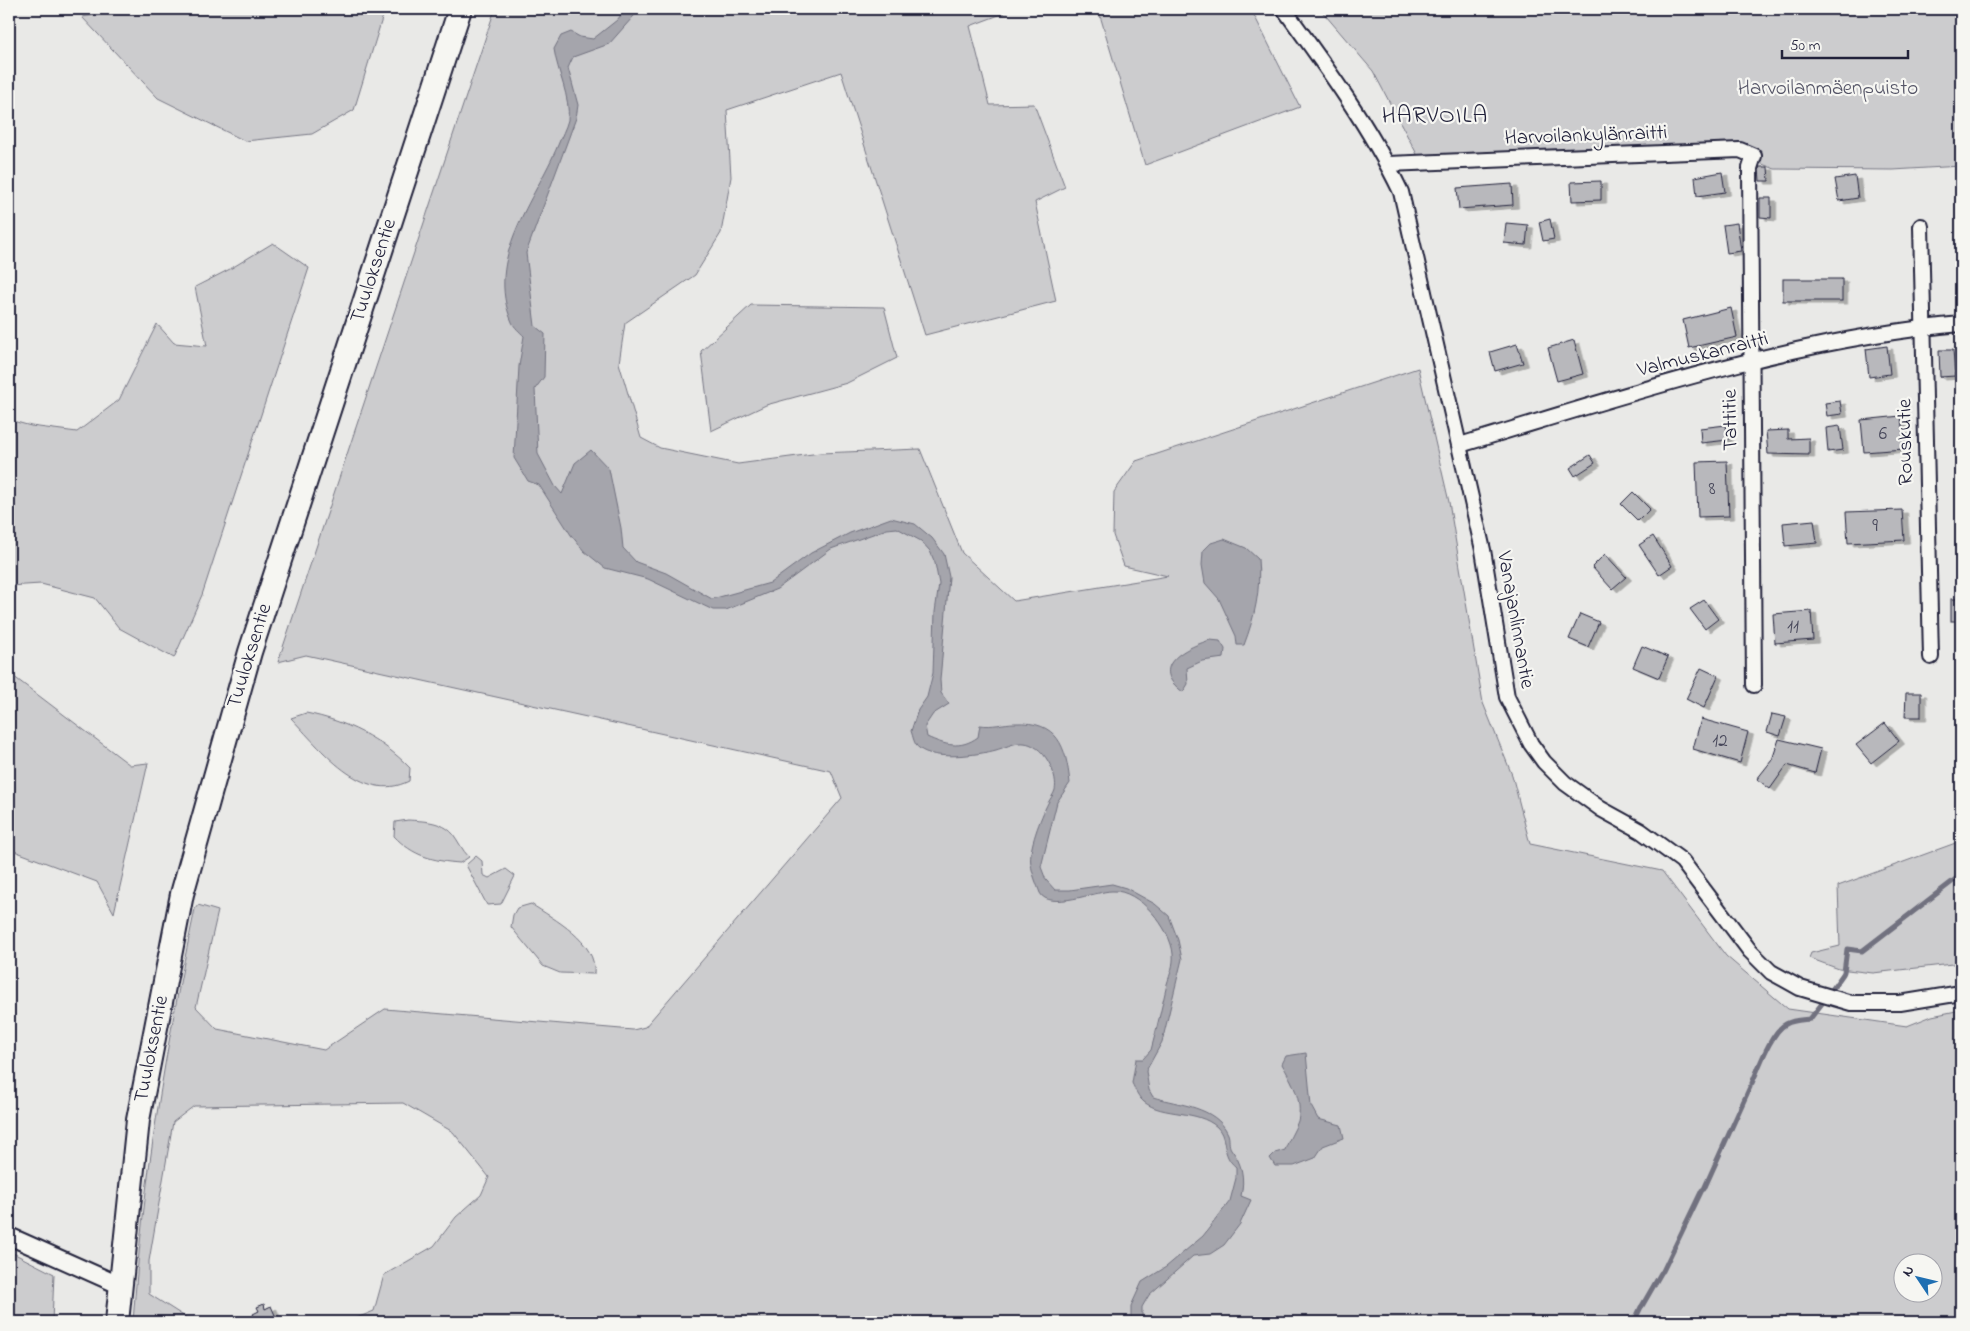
<svg xmlns="http://www.w3.org/2000/svg" width="1970" height="1331" font-family="'Indie Flower',sans-serif">
<style>
.green{fill:#ccccce;stroke:#777784;fill-rule:evenodd}
.water{fill:#a5a5ac;stroke:#71717f}
.lines{fill:none;stroke-linecap:round;stroke-linejoin:round}
.stream{stroke:#71717f;stroke-width:5}
.building{fill:#b8b8bc;stroke:#22223b;filter:url(#shadow)}
.minor-casing{stroke:#22223b;stroke-width:18}
.tertiary-casing{stroke:#22223b;stroke-width:20}
.trunk-casing{stroke:#22223b;stroke-width:26}
.minor{stroke:#f6f6f2;stroke-width:14}
.tertiary{stroke:#f6f6f2;stroke-width:16}
.trunk{stroke:#f6f6f2;stroke-width:22}
.labels{text-anchor:middle;dominant-baseline:central;stroke-width:4.5;stroke-linejoin:round;paint-order:stroke}
.number-label{font-size:19px;fill:#48485b}
.park-label{font-size:21px;fill:#555567;stroke:#f6f6f2}
.street-label{font-size:21px;fill:#22223b;stroke:#f6f6f2}
.quarter-label{font-size:24px;letter-spacing:1px;fill:#22223b;stroke:#f6f6f2}
</style>
<defs>
<filter id="shadow"><feDropShadow dx="5.5" dy="3" stdDeviation="0" flood-color="#0004"/></filter>
</defs>
<rect width="100%" height="100%" fill="#e9e9e7"/>
<filter id="ink" filterUnits="userSpaceOnUse"><feTurbulence type="fractalNoise" baseFrequency=".02" numOctaves="2"/><feDisplacementMap in="SourceGraphic" scale="10" xChannelSelector="R" yChannelSelector="G"/><feConvolveMatrix kernelMatrix="1 2 1 2 8 2 1 2 1" color-interpolation-filters="sRGB"/></filter>
<g filter="url(#ink)">
<!-- green -->
<g class="green">
<polygon points="128,9 385,9 354,110 312,134 245,141 158,98 82,17"/>
<path d="M495 9H1015L970 26 990 105 1034 104 1065 187 1035 202 1056 301 925 335 841 72 727 110 731 177 721 233 695 275 625 323 619 363 641 438 660 448 738 464 820 453 920 449 962 553 1014 601 1168 576 1124 566 1113 535 1114 492 1136 461 1418 368 1449 502 1483 703 1512 775 1530 844 1662 871 1726 956 1788 1009 1907 1026 1932 1016 1961 1010V1322H347L374 1311 384 1275 434 1246 456 1217 481 1195 489 1177 453 1132 403 1103 194 1106 173 1122 149 1261V1294L193 1322H176L168 1319 167 1322H133C143 1182 166 1046 195 909L198 905 218 911 196 1007 217 1029 324 1050 385 1009 633 1030 645 1027 842 798 831 771 306 655 278 662ZM1902 1264H1932V1294H1902Z"/>
<polygon points="1098,9 1251,9 1300,107 1145,165"/>
<polygon points="1320,9 1961,9 1961,166 1893,170 1775,169 1757,162 1761,150 1739,144 1419,158 1373,71"/>
<polygon points="273,243 309,268 202,595 174,658 119,628 95,598 41,584 9,586 9,420 31,426 77,432 119,400 157,324 174,343 207,346 195,287 230,269"/>
<polygon points="751,305 884,307 897,358 847,383 766,405 711,431 701,351"/>
<polygon points="9,673 130,765 148,763 114,913 97,882 9,849"/>
<path d="M306 713C346 721 381 738 410 768L409 781C362 805 320 748 291 718Z"/>
<path d="M408 820C423 821 442 821 453 834 459 842 462 850 469 857L460 863C433 861 413 856 394 836L395 822Z"/>
<polygon points="1961,841 1961,963 1873,973 1839,969 1809,958 1811,953 1840,946 1838,886"/>
<polygon points="476,856 482,861 483,875 489,878 506,869 515,876 501,904 487,905 466,865"/>
<path d="M531 904C554 919 598 942 594 974L560 973 543 966 511 927 513 915 517 908Z"/>
<polygon points="9,1251 54,1274 52,1322 9,1322"/>
</g>
<!-- water -->
<g class="water">
<path d="M626 9H640L609 44 573 57 568 68 578 105 576 118 526 253 535 326 545 334 544 377 535 389 538 454 555 486 562 494 575 463 591 450 609 469 621 528 623 548 636 562 666 573 712 599 770 583 811 553 850 533 891 518 915 524 932 538 944 554 949 577 940 680 941 693 949 704 933 714 925 726 927 737C945 745 960 750 978 737L980 725C993 727 1003 723 1015 723 1058 721 1066 746 1070 783L1057 802 1041 867 1046 880 1055 890H1070L1112 884 1126 888 1155 904 1169 916 1178 940 1182 959 1162 1042 1146 1071 1149 1090 1153 1097C1178 1105 1216 1106 1228 1134 1230 1139 1228 1144 1231 1149 1242 1163 1245 1178 1241 1196L1251 1200 1240 1224 1224 1245 1210 1254 1193 1256 1149 1295 1142 1307V1322H1131V1306L1142 1282 1166 1267 1203 1236 1230 1201 1236 1178V1167C1220 1154 1229 1140 1217 1127 1197 1109 1163 1117 1144 1102 1138 1097 1135 1089 1132 1083L1136 1059H1143L1151 1050C1157 1028 1162 1006 1167 984 1170 974 1174 965 1173 954 1171 929 1139 889 1112 891 1096 891 1049 911 1040 893 1037 885 1032 873 1031 864 1028 849 1041 817 1048 803 1050 799 1054 794 1055 790 1058 776 1047 754 1035 747 1021 738 1010 746 996 750 978 755 934 761 919 748 914 745 913 736 911 731L918 710 927 697 933 673 935 612 939 584 935 563 930 551 921 541 897 528 887 529 831 549 777 589 726 610H713L648 579 605 568 584 551 571 535 539 485 528 481 514 458 519 366 524 336C520 332 514 327 512 322 484 259 535 200 558 145 561 137 566 128 568 120 571 98 557 71 554 49L561 36 571 32 580 37 593 39 617 20Z"/>
<path d="M1224 539 1246 548 1258 559C1261 590 1255 616 1244 645H1237L1236 636 1219 599 1205 583 1202 565 1203 551 1211 543Z"/>
<path d="M1210 640 1220 641 1225 649 1224 658 1202 661 1187 668 1188 684 1183 692C1148 667 1184 648 1210 640Z"/>
<path d="M1306 1053 1311 1106 1318 1119 1341 1125 1344 1138 1323 1146 1315 1158 1294 1166H1275L1270 1158 1275 1153 1285 1150C1288 1140 1295 1130 1298 1121 1303 1100 1292 1082 1282 1064L1286 1056Z"/>
</g>
<g class="lines">
<!-- stream -->
<g class="stream">
<polyline points="1844,972 1847,949 1862,951 1961,875"/>
<polyline points="1829,994 1843,974"/>
<path d="M1752 1083C1759 1067 1771 1032 1786 1024 1793 1020 1803 1020 1810 1019L1827 997"/>
<polyline points="1704,1189 1750,1087"/>
<polyline points="1663,1271 1702,1190"/>
<polyline points="1642,1306 1661,1273"/>
<polyline points="1634,1322 1641,1307"/>
</g>
</g>
<!-- building -->
<g class="building">
<polygon points="1759,167 1768,167 1769,181 1760,181"/>
<polygon points="1722,172 1725,192 1697,196 1695,177"/>
<polygon points="1855,176 1858,198 1839,201 1835,179"/>
<polygon points="1601,181 1601,200 1572,201 1571,182"/>
<polygon points="1512,184 1513,205 1459,209 1457,188"/>
<polygon points="1760,198 1771,198 1771,218 1760,217"/>
<polygon points="1550,219 1554,239 1543,241 1539,222"/>
<polygon points="1506,223 1528,225 1526,245 1504,243"/>
<polygon points="1737,223 1741,251 1727,253 1723,225"/>
<rect x="1783" y="279" width="59" height="22"/>
<polygon points="1731,308 1737,337 1689,348 1683,320"/>
<polygon points="1574,340 1583,374 1557,381 1548,348"/>
<polygon points="1517,344 1523,363 1495,371 1490,352"/>
<polygon points="1887,346 1890,374 1869,377 1866,349"/>
<polygon points="1939,350 1953,350 1955,376 1940,377"/>
<polygon points="1840,401 1842,414 1827,416 1825,403"/>
<polygon points="1901,416 1904,449 1864,452 1861,420"/>
<polygon points="1726,425 1728,440 1701,443 1700,428"/>
<polygon points="1840,426 1843,450 1828,452 1826,428"/>
<polygon points="1788,430 1788,439 1809,438 1809,455 1768,454 1766,431"/>
<polygon points="1590,455 1595,463 1575,476 1570,468"/>
<polygon points="1727,461 1729,516 1698,517 1696,462"/>
<polygon points="1633,492 1650,509 1638,521 1621,504"/>
<polygon points="1902,510 1904,540 1848,543 1846,512"/>
<polygon points="1814,520 1817,543 1785,546 1783,523"/>
<polygon points="1653,536 1672,566 1659,575 1639,545"/>
<polygon points="1605,554 1626,577 1612,589 1592,567"/>
<rect x="1951" y="599" width="10" height="22"/>
<polygon points="1704,600 1718,619 1705,629 1690,609"/>
<polygon points="1811,611 1813,640 1775,643 1773,614"/>
<polygon points="1580,614 1599,622 1588,647 1569,639"/>
<polygon points="1642,646 1668,657 1659,678 1633,667"/>
<polygon points="1701,668 1718,676 1704,708 1686,699"/>
<polygon points="1906,693 1921,693 1921,717 1905,717"/>
<polygon points="1772,714 1786,717 1780,736 1767,732"/>
<polygon points="1701,719 1748,732 1740,763 1693,749"/>
<polygon points="1885,723 1899,741 1871,763 1856,745"/>
<polygon points="1779,739 1821,749 1815,773 1787,765 1770,789 1757,779 1772,760"/>
<polygon points="264,1304 265,1309 271,1306 278,1322 256,1322 253,1314 259,1311 257,1307"/>
</g>
<g class="lines">
<defs>
<g id="minor">
<path d="M1284 9C1327 68 1370 127 1401 192L1483 550 1507 697 1531 744 1544 762 1565 783 1601 809 1641 831 1682 861 1750 951 1771 972 1800 988 1851 1003H1900L1961 993"/>
<polyline points="1388,164 1740,150 1754,156 1750,168 1754,685"/>
<polyline points="1921,226 1931,657"/>
<path d="M1460 445C1624 396 1790 339 1961 324"/>
</g>
<polyline id="tertiary" points="9,1236 119,1285"/>
<polyline id="trunk" points="117,1322 138,1120 182,894 250,652 460,9"/>
</defs>
<!-- minor casing -->
<use href="#minor" class="minor-casing"/>
<!-- tertiary casing -->
<use href="#tertiary" class="tertiary-casing"/>
<!-- trunk casing -->
<use href="#trunk" class="trunk-casing"/>
<!-- minor -->
<use href="#minor" class="minor"/>
<!-- tertiary -->
<use href="#tertiary" class="tertiary"/>
<!-- trunk -->
<use href="#trunk" class="trunk"/>
</g>
</g>
<g class="labels">
<!-- number labels -->
<g class="number-label">
<text x="1883" y="434">6</text>
<text x="1712" y="489">8</text>
<text x="1875" y="526">9</text>
<text x="1793" y="627">11</text>
<text x="1720" y="741">12</text>
</g>
<!-- park labels -->
<g class="park-label">
<text x="1828" y="89">Harvoilanmäenpuisto</text>
</g>
<!-- street labels -->
<g class="street-label">
<text transform="translate(1586 136) rotate(-2)">Harvoilankylänraitti</text>
<text transform="translate(374 271) rotate(-72)">Tuuloksentie</text>
<text transform="translate(1703 355) rotate(-14)">Valmuskanraitti</text>
<text transform="translate(1731 420) rotate(-91)">Tattitie</text>
<text transform="translate(1906 442) rotate(-91)">Rouskutie</text>
<text transform="translate(1515 620) rotate(80)">Vanajanlinnantie</text>
<text transform="translate(250 656) rotate(-73)">Tuuloksentie</text>
<text transform="translate(152 1049) rotate(-79)">Tuuloksentie</text>
</g>
<!-- quarter labels -->
<g class="quarter-label">
<text x="1435" y="116">HARVOILA</text>
</g>
</g>
<!-- margin -->
<rect width="1970" height="1331" fill="none" stroke="#f6f6f2" stroke-width="30"/>
<rect x="15" y="15" width="1940" height="1301" fill="none" stroke="#22223b" stroke-width="2" filter="url(#ink)"/>
<!-- north arrow -->
<g transform="translate(1918 1278) rotate(305)"><circle r="24" fill="#f6f6f2" stroke="#a1a1a9"/>
<path d="M0-4L9 19L0 12L-9 19Z" fill="#1f6fb2"/>
<text y="-8" font-size="14" font-weight="bold" text-anchor="middle" fill="#22223b">N</text>
</g>
<!-- scale -->
<path d="M1782 50v8h126v-8" fill="none" stroke="#22223b" stroke-width="2.5"/>
<text x="1790" y="50" font-size="15" fill="#22223b" stroke="#f6f6f2" stroke-width="4" paint-order="stroke">50 m</text>
</svg>
